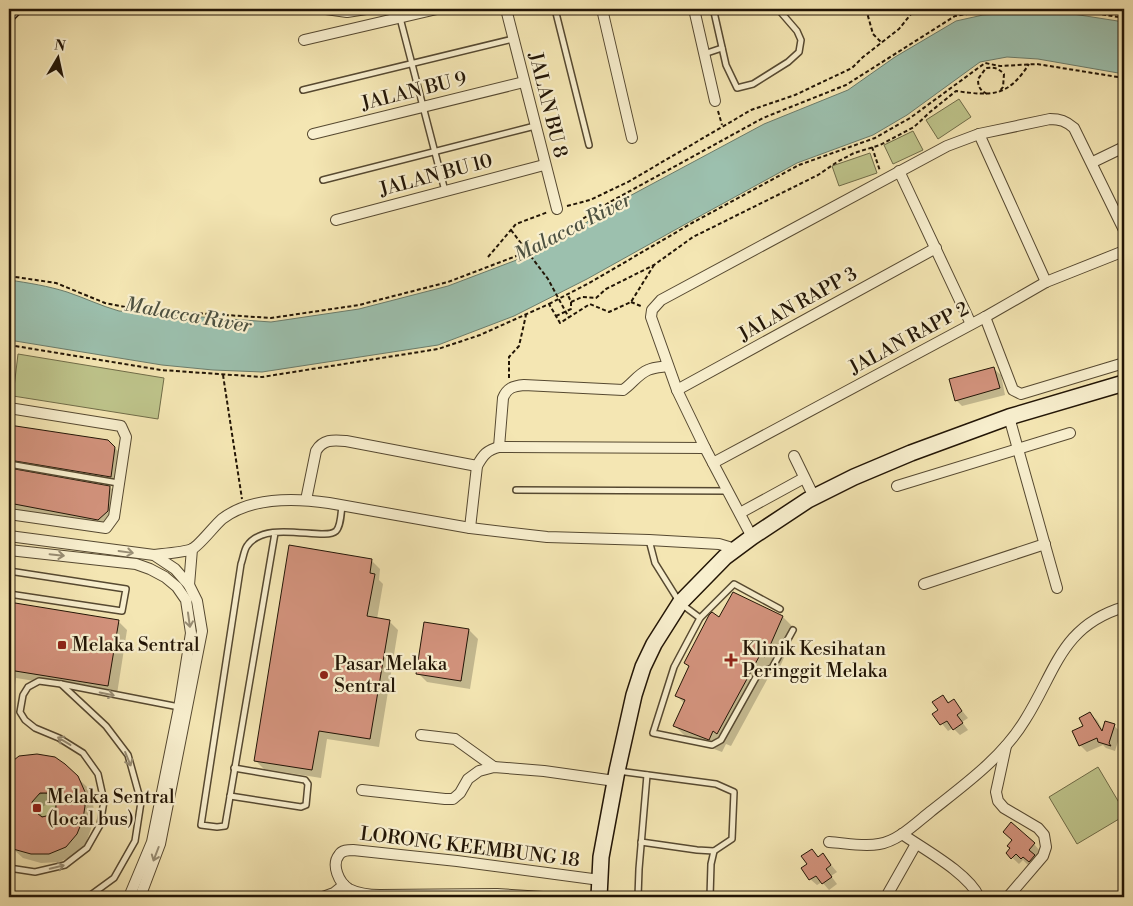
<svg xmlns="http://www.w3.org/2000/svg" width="1133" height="906" font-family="'Libre Bodoni',serif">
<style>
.green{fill:#bec48b;stroke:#706c48}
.water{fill:#9cc0ae;stroke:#6b7c6b}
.shadow{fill:#0003;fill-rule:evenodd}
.building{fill:#d3937d;stroke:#221506;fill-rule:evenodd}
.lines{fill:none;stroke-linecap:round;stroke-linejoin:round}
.lane-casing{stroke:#564931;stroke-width:8}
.street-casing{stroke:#564931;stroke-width:12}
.secondary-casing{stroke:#221506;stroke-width:18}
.path{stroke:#221506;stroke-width:2;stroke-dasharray:4 2.5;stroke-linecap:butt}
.lane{stroke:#f8efce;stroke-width:5}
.street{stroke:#f8efce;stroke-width:10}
.secondary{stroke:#f8efce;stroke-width:15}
.path-bridge{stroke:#221506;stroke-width:2;stroke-dasharray:4 2.5;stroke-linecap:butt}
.oneway{stroke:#988d74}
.poi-dot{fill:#8f2418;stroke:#f8efce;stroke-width:2}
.labels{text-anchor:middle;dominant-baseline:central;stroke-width:4.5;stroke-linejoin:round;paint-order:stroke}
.street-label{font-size:19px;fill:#221506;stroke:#f8efce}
.poi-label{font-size:19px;fill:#221506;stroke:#f8efce;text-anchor:start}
.water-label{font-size:20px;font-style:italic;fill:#4d5141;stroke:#f8efce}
</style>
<rect width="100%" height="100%" fill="#f4e6b3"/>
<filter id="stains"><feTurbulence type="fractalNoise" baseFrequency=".004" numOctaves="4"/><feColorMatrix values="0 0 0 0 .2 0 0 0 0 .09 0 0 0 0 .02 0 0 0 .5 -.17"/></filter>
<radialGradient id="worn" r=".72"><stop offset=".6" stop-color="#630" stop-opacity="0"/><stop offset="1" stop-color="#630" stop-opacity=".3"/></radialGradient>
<!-- green -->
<g class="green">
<polygon points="959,99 971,117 938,139 926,120"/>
<polygon points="913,131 923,150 893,164 884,145"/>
<polygon points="870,153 877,173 839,186 832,166"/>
<polygon points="18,354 164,378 158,419 13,396"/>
<polygon points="1098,767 1124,811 1124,816 1077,844 1049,797"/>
<circle cx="44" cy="805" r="12"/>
</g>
<!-- water -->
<path class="water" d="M1035 12 1073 14 1124 22V74L1038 59 1007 57 980 62 907 115 873 135 797 163 691 221 587 279 514 316 438 345 262 372 213 370 162 365 9 340V280C29 283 48 286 67 292 85 298 101 306 119 311L271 322 359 309 448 286 535 253 575 230 611 206 764 124 848 90 895 57 956 21 983 15Z"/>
<!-- shadow -->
<g class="shadow">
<polygon points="994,369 1001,375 1005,395 962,406 956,400"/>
<polygon points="9,426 108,441 117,450 123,457 119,486 19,468 15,471 110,487 119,496 107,528 9,510"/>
<polygon points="371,560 380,569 379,580 383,584 377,619 389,621 398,630 379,747 327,739 321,778 264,769 255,760"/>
<polygon points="733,594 783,617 796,630 779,669 774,667 731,746 726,744 722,752 688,739 675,726 685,704 676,695 690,667 686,663 720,618"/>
<polygon points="9,604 118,621 127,630 117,694 16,678 9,725"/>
<polygon points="469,630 478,639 470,689 427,682 418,673"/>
<polygon points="943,696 950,703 954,701 968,718 962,722 968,730 960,735 953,728 948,731 934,714 939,710"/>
<polygon points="1090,714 1097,720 1103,731 1114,726 1121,732 1115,751 1106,748 1103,745 1087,752 1080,745 1074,732 1085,726"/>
<path d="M19 758 64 765 87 787 93 802 94 815 91 829 86 843 75 855 59 862 41 863 23 858 12 848H9V765ZM53 801 57 802V810L51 816 42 818 41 812 42 807Z"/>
<polygon points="1034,844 1040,851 1035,857 1040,862 1036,867 1031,862 1028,865 1023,860 1019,864 1007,853"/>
<polygon points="812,851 819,858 823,855 837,872 831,876 837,884 829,890 822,882 817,885 810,879 809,865"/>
</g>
<!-- building -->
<g class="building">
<polygon points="994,367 1000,388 955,401 949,379"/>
<polygon points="9,425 108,440 115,447 111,477 9,460"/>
<polygon points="9,468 110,486 108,511 98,520 9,503"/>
<polygon points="289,545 372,559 370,573 375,574 367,616 390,620 370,739 319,731 312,770 254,761"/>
<polygon points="733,592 783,616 765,657 760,655 717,734 713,731 709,740 673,726 685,700 675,696 689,666 684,663 709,615 712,612 719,617"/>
<polygon points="9,602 119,620 108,686 9,670"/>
<polygon points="424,622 469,629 461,681 416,674"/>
<polygon points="943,695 948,703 954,699 962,711 957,715 963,723 953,730 947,721 940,725 932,714 938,710 932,702"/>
<polygon points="1090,712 1102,731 1105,721 1115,724 1109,743 1111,746 1098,742 1097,738 1079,746 1072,731 1083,726 1079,718"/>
<path d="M37 754 55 757 65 764 78 776 85 792V806L83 819 77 834 66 847 49 854H31L13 849 9 846V764L19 756ZM40 793H47L54 797 56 805V809L50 815 42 817 33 810 32 802Z"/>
<polygon points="1011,822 1035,843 1029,850 1035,855 1029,862 1023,857 1021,859 1016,854 1011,859 1006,853 1010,848 1007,846 1012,840 1003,832"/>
<polygon points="812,849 818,857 823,853 831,865 826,869 832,877 822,884 816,876 809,880 801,868 807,864 801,856"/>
</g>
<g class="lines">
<defs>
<g id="lane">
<polyline points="555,9 589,145"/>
<polyline points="715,9 714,12 726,65 737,88 753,84 788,62 799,52 801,40 797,31 778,9"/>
<polyline points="400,18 445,191"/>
<polyline points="704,54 722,48"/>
<polyline points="303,90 513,39"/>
<polyline points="323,180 535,126"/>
<polyline points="9,464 118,483"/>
<polyline points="516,490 728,491"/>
<path d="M275 533 225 826 217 827 201 825 241 564C243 559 244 550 247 546 266 518 324 542 336 531 341 526 341 513 342 505"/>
<polyline points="649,540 655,563 680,603 700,618 674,667 653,733 712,745 721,740 759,672 772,668 793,630"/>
<polyline points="9,566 11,550"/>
<polyline points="9,571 126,589 122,611 9,594"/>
<polyline points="700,618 734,584 780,609"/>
<polyline points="61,684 106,726 128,755 141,802 135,841 114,878 88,897"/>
<polyline points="618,771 716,784 734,792 732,839 714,851 711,864 710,897"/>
<polyline points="230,796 301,807 306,805 308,784 305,780 234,768"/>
<polyline points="641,842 697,850 714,851"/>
<polyline points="9,868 35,872 65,865 87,848 100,825 104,801 98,774 83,753 59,738 35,728 25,720 20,712 23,695 28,687 39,681 61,684 179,707"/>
<polyline points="638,897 639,869 647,775"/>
</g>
<g id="street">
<polyline points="326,9 347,12 366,9"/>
<polyline points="506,9 557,209"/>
<polyline points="602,9 632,138"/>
<polyline points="694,9 715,101"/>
<polyline points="304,40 437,9"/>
<polyline points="313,134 524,82"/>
<polyline points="979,134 1046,282"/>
<polyline points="1093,162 1124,147"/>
<polyline points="899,171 971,324"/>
<polyline points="336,220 544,165"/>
<polyline points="985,317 1013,390 1021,394 1124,363"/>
<polyline points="677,390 936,248"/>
<polyline points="9,408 121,426 126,437 114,517 106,528 9,514"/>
<polyline points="1009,417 1057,588"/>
<path d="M499 447 503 398C507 388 513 386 524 385L623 390C632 384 638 374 648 370 654 367 662 367 668 366"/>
<polyline points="794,456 814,497"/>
<polyline points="713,463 985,317 1046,282 1124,251"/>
<polyline points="897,486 1070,433"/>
<path d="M306 500 316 451C323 439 333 440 346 441L477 466"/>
<polyline points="740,513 804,478"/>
<path d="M470 528 477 466C483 455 487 450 499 447L705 448"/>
<polyline points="9,536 154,555 175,569 189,585 197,601 202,631 160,844 140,897"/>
<path d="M752 537 705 448 677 390 651 317 652 310 661 300 947 146 979 134 1050 119C1060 119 1066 121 1074 128L1124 230"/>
<polyline points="9,550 136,564 150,569 165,577 177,587 186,600 191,633 179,708 152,842 129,897"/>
<path d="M154 555C162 554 186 552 192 549 199 546 214 526 222 519 251 497 295 498 329 503L470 528 547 537 649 540 719 544 729 547 733 551"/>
<polyline points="924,584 1045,544"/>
<polyline points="189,585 192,549"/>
<polyline points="421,735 455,739 494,767"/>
<polyline points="1006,746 998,783 996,792 998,801 1004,808 1038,828 1044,835 1046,847 1043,856 1008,897"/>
<polyline points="362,790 445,799 453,799 460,793 468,779 479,771 494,767 544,771 615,781"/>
<path d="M902 834C925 850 968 873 979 897"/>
<path d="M829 842C845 843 863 847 879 844 898 841 915 824 930 812 964 785 1002 758 1025 720 1056 671 1061 626 1124 607"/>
<polyline points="226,897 229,897"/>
<polyline points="323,897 334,893 344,885"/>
<path d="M543 897 497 894 380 895C370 895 359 894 349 889 339 883 331 865 339 855 342 850 348 850 353 850L457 861 600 880"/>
<polyline points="886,897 916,844"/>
</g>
<g id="secondary">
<polyline points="9,13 13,9"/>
<polyline points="599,897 601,857 617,771 634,695 643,667 654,644 680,603 725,557 752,537 808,500 854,477 911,453 1009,417 1124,383"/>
</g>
</defs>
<!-- lane casing -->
<use href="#lane" class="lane-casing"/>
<!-- street casing -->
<use href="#street" class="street-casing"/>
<!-- secondary casing -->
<use href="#secondary" class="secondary-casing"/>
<!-- path -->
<g class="path">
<polyline points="866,9 873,34 882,43"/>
<polyline points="1070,9 1124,18"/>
<path d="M987 94C980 90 978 87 978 79L986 68C994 67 998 68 1004 74L1003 87 999 92"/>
<polyline points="718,111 722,125"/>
<polyline points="872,147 880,171"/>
<polyline points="567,206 590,200 628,182 751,110 795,95 852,68 863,57 899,29 915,9"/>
<polyline points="522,253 518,247 526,242 532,250"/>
<polyline points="488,257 516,224 548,212"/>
<polyline points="9,276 56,283 105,303 135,309 271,318 359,305 448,282 532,250 610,202 763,118 846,85 955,16 990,10 1025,9"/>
<path d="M571 302 582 297 596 298 606 289 654 265 693 237 818 175 837 162 854 153 880 145 914 127 930 112 956 91C992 96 1008 97 1029 64"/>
<polyline points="631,302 643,307"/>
<polyline points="549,304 591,282 692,223 799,165 875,138 910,118 985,63 1000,66 1037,64 1124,78"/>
<polyline points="556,316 571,309 571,302 568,295"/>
<polyline points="9,345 161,370 262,377 438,349 480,335 549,304 560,323 590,304 609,312 631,302 654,265"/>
<polyline points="223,375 242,499"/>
<polyline points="509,378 509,357 519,346 526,315"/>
</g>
<!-- lane -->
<use href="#lane" class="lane"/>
<!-- street -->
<use href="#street" class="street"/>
<!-- secondary -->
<use href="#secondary" class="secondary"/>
<!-- path-bridge -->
<polyline class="path-bridge" points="511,230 548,279 569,318"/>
</g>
<!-- one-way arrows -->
<defs><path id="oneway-shaft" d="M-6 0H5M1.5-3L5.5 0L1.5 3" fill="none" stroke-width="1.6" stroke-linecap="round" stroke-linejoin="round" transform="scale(1.25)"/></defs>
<g class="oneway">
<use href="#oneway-shaft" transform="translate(126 552) rotate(8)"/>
<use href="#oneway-shaft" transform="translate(57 555) rotate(6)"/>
<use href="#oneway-shaft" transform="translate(189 620) rotate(82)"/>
<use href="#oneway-shaft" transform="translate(107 694) rotate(12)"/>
<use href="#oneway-shaft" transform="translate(64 741) rotate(-149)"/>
<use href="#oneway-shaft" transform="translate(128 759) rotate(68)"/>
<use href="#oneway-shaft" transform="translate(156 854) rotate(111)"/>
<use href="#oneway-shaft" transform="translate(57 867) rotate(-14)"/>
</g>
<!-- markers -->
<g class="poi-dot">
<rect x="57" y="640" width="10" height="10" rx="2.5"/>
<path d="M728.5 652.5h5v5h5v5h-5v5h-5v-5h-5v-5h5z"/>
<circle cx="324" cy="675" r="5"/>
<rect x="32" y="803" width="10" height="10" rx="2.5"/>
</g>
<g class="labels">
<!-- street labels -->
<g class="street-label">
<text transform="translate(414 91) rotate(-14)">JALAN BU 9</text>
<text transform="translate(548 105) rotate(76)">JALAN BU 8</text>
<text transform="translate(436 175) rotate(-15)">JALAN BU 10</text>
<text transform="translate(798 304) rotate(-29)">JALAN RAPP 3</text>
<text transform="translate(909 338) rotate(-28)">JALAN RAPP 2</text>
<text transform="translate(470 847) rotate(7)">LORONG KEEMBUNG 18</text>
</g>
<!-- poi labels -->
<g class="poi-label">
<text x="72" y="645">Melaka Sentral</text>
<text x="742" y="649">Klinik Kesihatan<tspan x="742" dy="22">Peringgit Melaka</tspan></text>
<text x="334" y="664">Pasar Melaka<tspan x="334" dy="22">Sentral</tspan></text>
<text x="47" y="797">Melaka Sentral<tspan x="47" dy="22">(local bus)</tspan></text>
</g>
<!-- water labels -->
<g class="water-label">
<text transform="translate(573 228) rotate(-27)">Malacca River</text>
<text transform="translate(188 316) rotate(10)">Malacca River</text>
</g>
</g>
<!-- margin -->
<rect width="1133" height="906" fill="none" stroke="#f4e6b3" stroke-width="30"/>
<rect x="10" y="10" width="1113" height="886" fill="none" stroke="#221506" stroke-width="2.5"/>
<rect x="15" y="15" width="1103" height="876" fill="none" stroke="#221506"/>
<!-- north arrow -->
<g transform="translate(58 58) rotate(9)" stroke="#f8efce" stroke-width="4" paint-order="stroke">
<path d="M0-4L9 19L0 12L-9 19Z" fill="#221506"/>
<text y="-8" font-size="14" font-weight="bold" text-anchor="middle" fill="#221506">N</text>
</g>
<rect width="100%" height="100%" filter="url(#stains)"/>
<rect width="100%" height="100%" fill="url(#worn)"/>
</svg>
